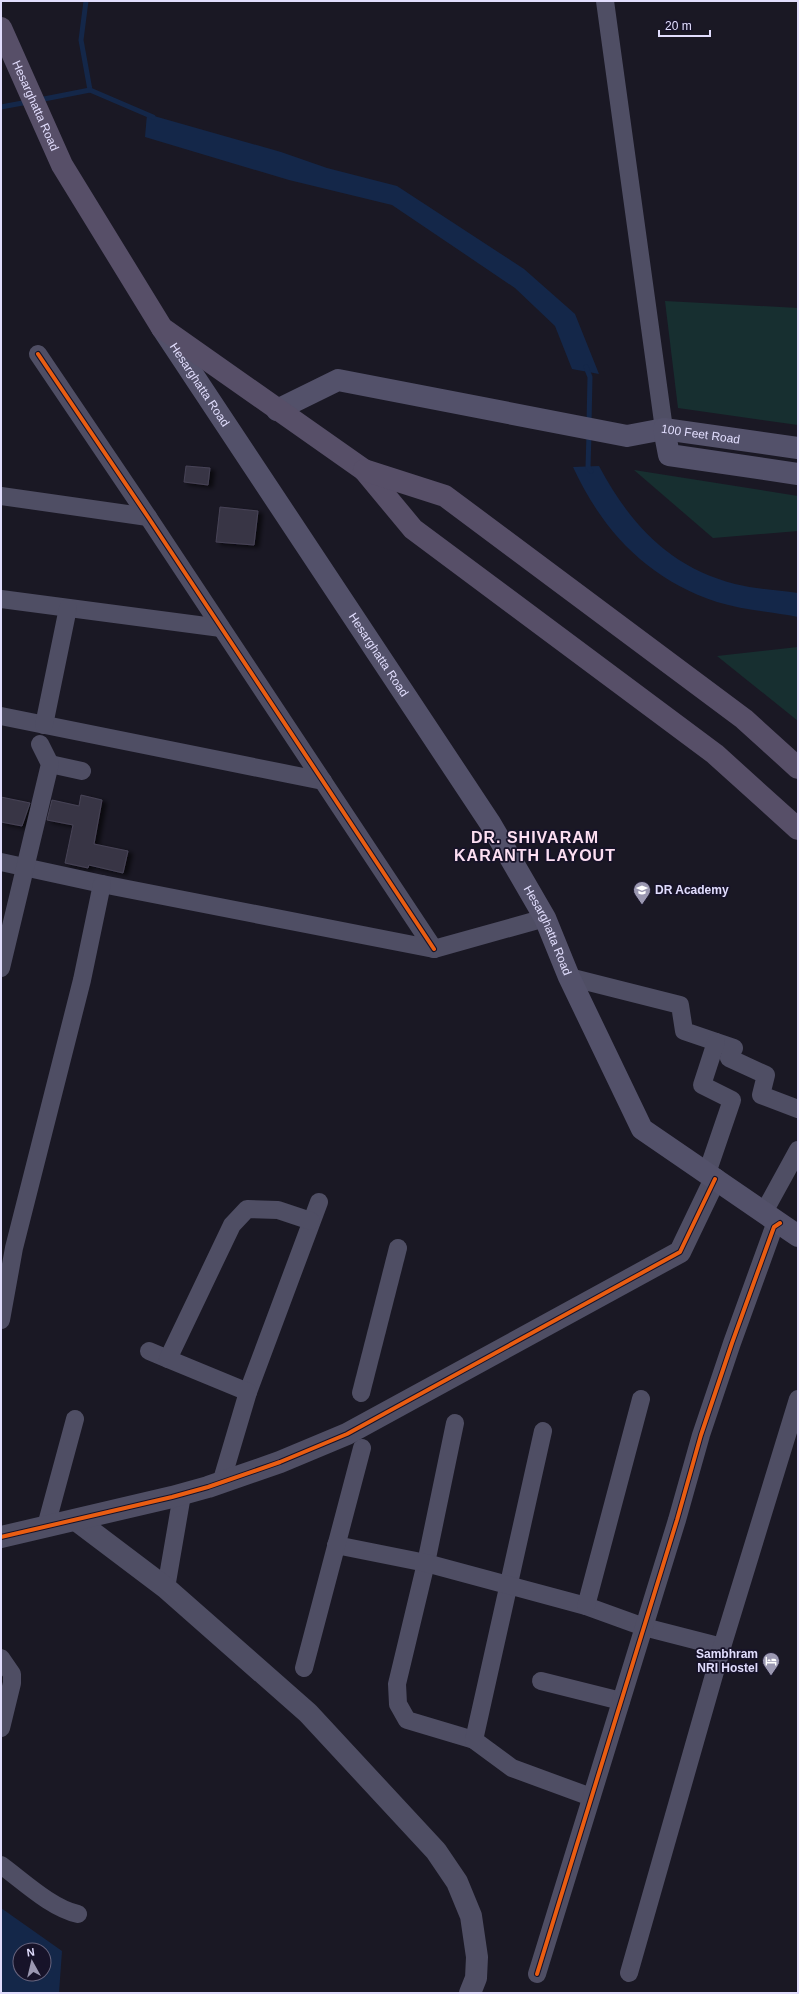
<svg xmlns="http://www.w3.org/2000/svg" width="799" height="1994" font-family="Arial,sans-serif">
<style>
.green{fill:#172f30}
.water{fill:#142749;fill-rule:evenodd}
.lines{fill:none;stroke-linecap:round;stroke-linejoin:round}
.stream{stroke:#142749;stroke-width:5}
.building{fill:#393645;stroke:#474356;filter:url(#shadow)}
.minor{stroke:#4f4e64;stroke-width:18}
.tertiary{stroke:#4f4e64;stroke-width:22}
.secondary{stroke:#53516a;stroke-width:22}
.primary{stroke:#574f68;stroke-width:22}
.cycleway-casing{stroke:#171329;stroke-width:6}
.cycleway{stroke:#e95d12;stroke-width:4}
.labels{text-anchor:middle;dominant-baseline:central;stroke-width:3.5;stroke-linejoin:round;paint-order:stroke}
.street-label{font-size:12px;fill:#e1ddfd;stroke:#171329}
.poi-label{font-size:12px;font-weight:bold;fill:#e1ddfd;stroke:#171329;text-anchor:start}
.district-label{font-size:16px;font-weight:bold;letter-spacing:1px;fill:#fddff2;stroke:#171329}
</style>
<defs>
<filter id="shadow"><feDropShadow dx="4.5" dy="2.5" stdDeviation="2" flood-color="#0009"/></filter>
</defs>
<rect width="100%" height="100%" fill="#1a1824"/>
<!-- green -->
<g class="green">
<polygon points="665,301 798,308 798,425 678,408"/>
<polygon points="634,470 798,496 798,531 713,538"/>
<polygon points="798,647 798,721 717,656"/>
</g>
<!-- water -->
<g class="water">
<polygon points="147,114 281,152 327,168 397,186 524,269 575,314 599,374 572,369 555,326 515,288 392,205 289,180 145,137"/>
<path d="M599 466C630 524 669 567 735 584 755 589 777 590 798 593V617C772 612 743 610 717 602 648 579 603 532 573 467Z"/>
<path d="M1 1908 62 1951 59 1993H1ZM20 1950H44V1974H20Z"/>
</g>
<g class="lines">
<!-- stream -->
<g class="stream">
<polyline points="86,1 81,40 90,90"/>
<polyline points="39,100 90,90 153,117"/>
<polyline points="1,107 28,102"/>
<polyline points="586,367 590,377 589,424"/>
<polyline points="589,434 588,467 591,471"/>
</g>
</g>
<!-- building -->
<g class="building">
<polygon points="186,466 210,468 208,485 184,482"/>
<polygon points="220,507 258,511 254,545 216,542"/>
<polygon points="81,795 102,800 94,844 128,851 123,873 89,865 88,868 65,863 73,825 47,820 52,800 79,806"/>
<polygon points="1,797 30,803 22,826 1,822"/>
</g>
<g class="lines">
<!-- minor -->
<g class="minor">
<polyline points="605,1 664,429"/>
<polyline points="38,354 148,517 434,949"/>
<polyline points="1,496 148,517"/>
<polyline points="1,599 221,628"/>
<polyline points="1,716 323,781"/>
<polyline points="44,725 68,608"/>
<polyline points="50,764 82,771"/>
<polyline points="1,862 102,884 434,949 545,918"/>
<polyline points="1,968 50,764 40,744"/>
<polyline points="569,977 680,1005 684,1031 734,1048 729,1058 766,1075 761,1095 798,1109"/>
<polyline points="707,1173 732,1100 702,1085 716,1042"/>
<polyline points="764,1212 798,1150"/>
<polyline points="1,1320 14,1248 82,980 102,884"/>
<polyline points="149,1351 168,1359"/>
<polyline points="248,1392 319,1202"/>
<polyline points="361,1393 398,1248"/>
<polyline points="455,1423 426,1563 397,1684 398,1704 407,1720 474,1740"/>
<polyline points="543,1431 474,1740 512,1768 591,1797"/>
<polyline points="221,1483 248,1392 168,1359 232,1225 247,1209 278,1210 311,1221"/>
<polyline points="46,1526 75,1419"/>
<polyline points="336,1545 426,1563 586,1606 644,1627 722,1647"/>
<polyline points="166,1588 182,1495"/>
<polyline points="586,1606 641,1399"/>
<polyline points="1,1658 12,1674 12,1683 1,1728"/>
<polyline points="304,1668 362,1448"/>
<polyline points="541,1681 621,1701"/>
<path d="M1 1865C23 1881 51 1908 78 1914"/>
<polyline points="629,1973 722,1647 798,1399"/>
<polyline points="537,1974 677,1520 701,1435 732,1343 774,1227 780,1223"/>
</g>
<!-- tertiary -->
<g class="tertiary">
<polyline points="76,1520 166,1588 308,1713 436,1851 457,1882 471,1916 477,1957 476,1978 470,1993"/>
<polyline points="1,1537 172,1497 208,1487 280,1462 347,1434 680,1252 715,1179"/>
</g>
<!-- secondary -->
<g class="secondary">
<path id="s1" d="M162 328 490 823 545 918 569 977 642 1129 798 1236"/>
<path id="s2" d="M277 410 338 380 627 436 664 429 798 448"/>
<polyline points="664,429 669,455 798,474"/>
</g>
<!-- primary -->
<g class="primary">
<path id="s3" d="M1 28 62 165 162 328 364 470 413 529 715 754 798 829"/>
<polyline points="364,470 445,496 744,719 798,768"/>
</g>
<defs>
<g id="cycleway">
<polyline points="38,354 148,517 434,949"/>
<polyline points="1,1537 172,1497 208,1487 280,1462 347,1434 680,1252 715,1179"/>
<polyline points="537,1974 677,1520 701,1435 732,1343 774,1227 780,1223"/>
</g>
</defs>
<!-- cycleway casing -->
<use href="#cycleway" class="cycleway-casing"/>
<!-- cycleway -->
<use href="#cycleway" class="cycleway"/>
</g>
<!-- icons -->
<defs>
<symbol id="university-pin" viewBox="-11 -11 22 30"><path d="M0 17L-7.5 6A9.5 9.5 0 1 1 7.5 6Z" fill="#9b98b1" stroke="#171329"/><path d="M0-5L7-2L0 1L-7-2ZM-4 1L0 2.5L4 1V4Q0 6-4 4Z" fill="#fff"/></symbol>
<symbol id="hotel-pin" viewBox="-11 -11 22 30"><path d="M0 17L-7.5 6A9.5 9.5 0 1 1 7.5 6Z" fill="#9b98b1" stroke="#171329"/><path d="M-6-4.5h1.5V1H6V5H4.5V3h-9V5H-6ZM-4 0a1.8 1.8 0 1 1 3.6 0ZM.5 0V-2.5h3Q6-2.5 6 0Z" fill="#fff"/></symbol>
</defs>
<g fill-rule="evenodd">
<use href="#university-pin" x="632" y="880" width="20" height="27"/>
<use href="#hotel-pin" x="761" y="1651" width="20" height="27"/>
</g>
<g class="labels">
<!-- street labels -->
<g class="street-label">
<text stroke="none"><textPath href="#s3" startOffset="85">Hesarghatta Road</textPath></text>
<text stroke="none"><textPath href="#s1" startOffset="68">Hesarghatta Road</textPath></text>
<text stroke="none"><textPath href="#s2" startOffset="437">100 Feet Road</textPath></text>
<text stroke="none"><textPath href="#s1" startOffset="392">Hesarghatta Road</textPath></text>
<text stroke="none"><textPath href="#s1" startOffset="716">Hesarghatta Road</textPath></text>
</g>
<!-- poi labels -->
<g class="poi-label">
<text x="655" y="890">DR Academy</text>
<text x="758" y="1654" text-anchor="end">Sambhram<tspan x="758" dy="14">NRI Hostel</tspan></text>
</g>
<!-- district labels -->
<g class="district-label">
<text x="535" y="837">DR. SHIVARAM<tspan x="535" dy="18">KARANTH LAYOUT</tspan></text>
</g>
</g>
<!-- border -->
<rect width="799" height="1994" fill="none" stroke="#e1ddfd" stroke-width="4"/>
<!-- north arrow -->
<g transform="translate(32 1962) rotate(352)"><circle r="19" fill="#171329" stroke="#68647e"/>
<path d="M0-3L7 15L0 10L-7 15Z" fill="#9b98b1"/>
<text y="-6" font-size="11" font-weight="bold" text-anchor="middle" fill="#e1ddfd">N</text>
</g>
<!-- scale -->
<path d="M659 30v6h51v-6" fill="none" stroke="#e1ddfd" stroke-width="2"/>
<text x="665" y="30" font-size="12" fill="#e1ddfd" stroke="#171329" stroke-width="3" paint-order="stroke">20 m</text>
</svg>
